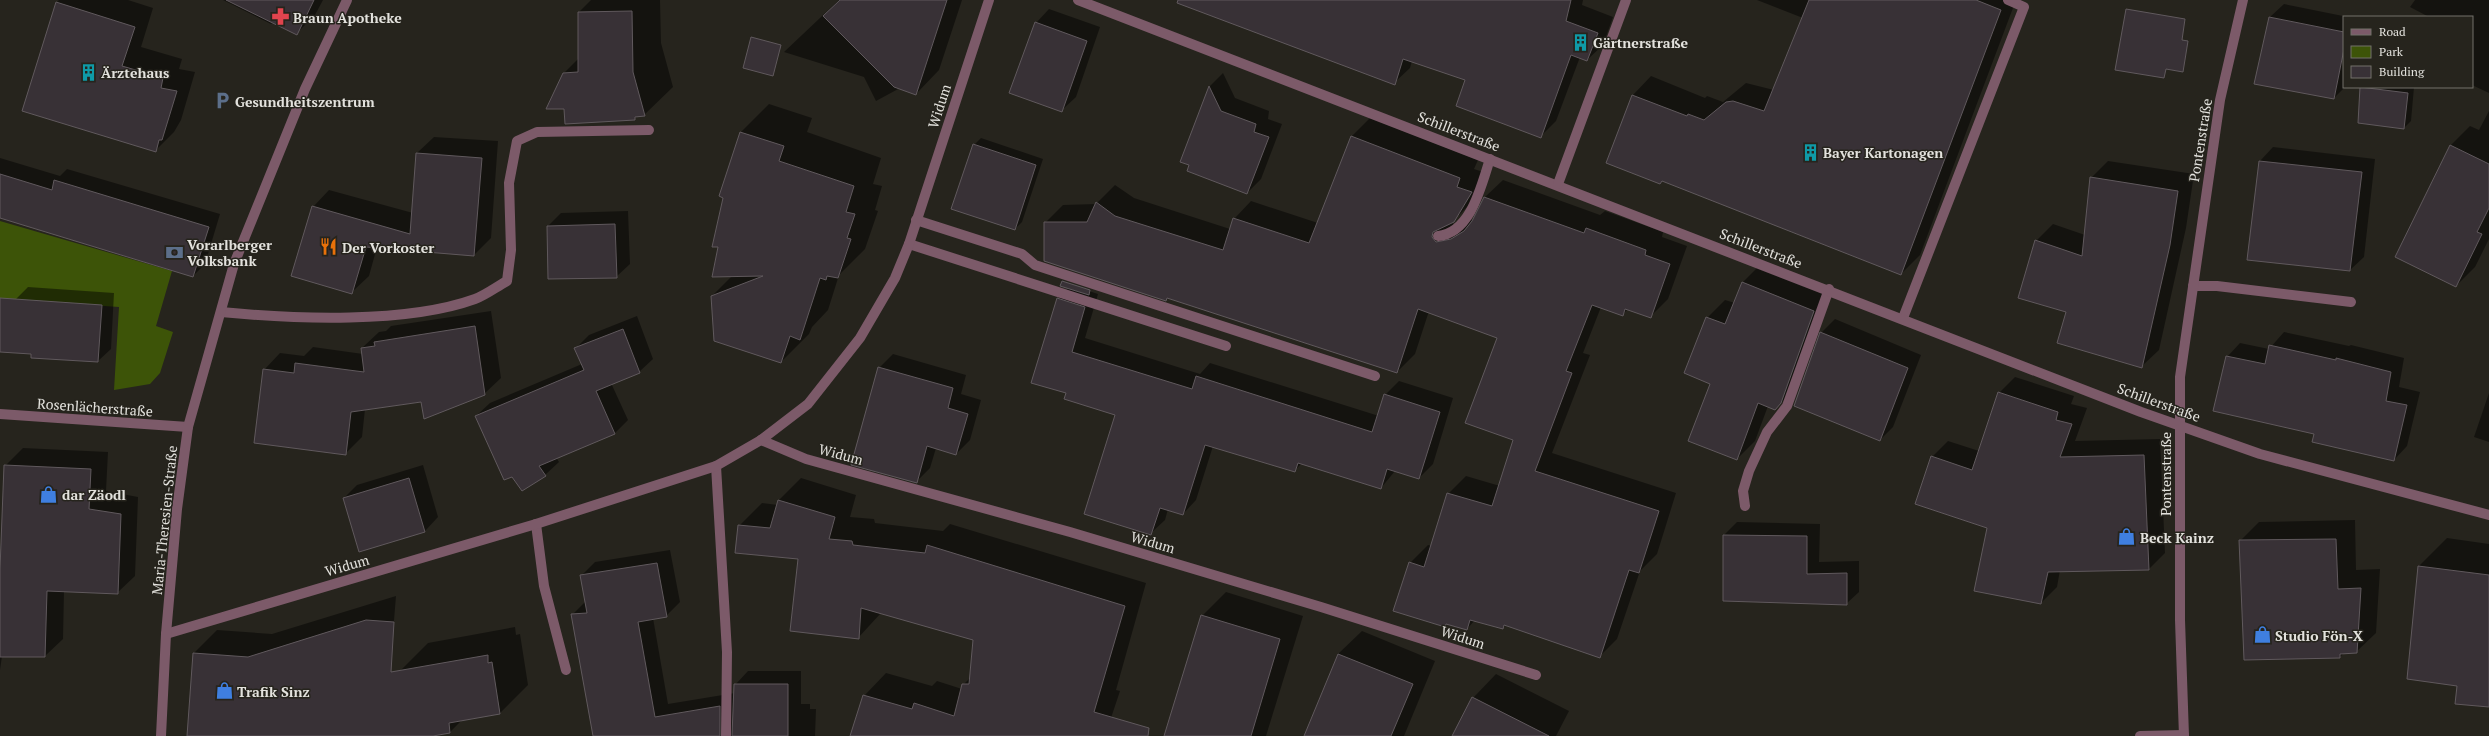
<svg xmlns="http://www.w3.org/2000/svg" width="2489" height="736" font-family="'PT Serif',serif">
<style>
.green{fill:#3d5408}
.shadow{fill:#0007}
.building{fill:#383136;stroke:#60595d}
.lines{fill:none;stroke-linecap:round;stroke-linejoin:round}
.service{stroke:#7c5a69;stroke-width:10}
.minor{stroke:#7c5a69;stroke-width:10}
.labels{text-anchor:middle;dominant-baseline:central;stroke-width:3;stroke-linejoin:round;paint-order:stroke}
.poi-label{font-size:14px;font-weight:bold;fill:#e3e2dd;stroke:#26241d;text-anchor:start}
.street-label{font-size:14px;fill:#e3e2dd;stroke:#26241d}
</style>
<rect width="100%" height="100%" fill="#26241d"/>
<!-- green -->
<polygon class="green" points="0,221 172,271 156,326 173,332 160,373 150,384 114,390 119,307 0,299"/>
<!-- shadow -->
<g class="shadow">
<polygon points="59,0 128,0 153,8 141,47 182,59 179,69 195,72 181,120 174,132 155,151 56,3"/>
<polygon points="223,0 323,0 315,15 297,33 274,22 271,24"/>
<polygon points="591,0 660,0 661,43 673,87 644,115 638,116 634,119 564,73 579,58 579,12"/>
<polygon points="839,0 962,0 939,70 916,94 900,88 876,101 864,77 784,52"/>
<polygon points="1229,0 1583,0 1582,5 1613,17 1603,45 1587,60 1580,57 1556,121 1540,137 1466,79 1412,61 1410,68 1394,83"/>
<polygon points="1757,0 2016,0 1920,255 1901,274 1663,181 1660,183 1633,95 1651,76 1705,98 1707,96 1723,102 1746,83 1774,90 1803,18"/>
<polygon points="2415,0 2489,0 2489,93 2472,85 2472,17 2429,17 2410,7"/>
<polygon points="2284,4 2348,17 2344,17 2345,87 2334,98 2270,17"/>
<polygon points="1049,9 1100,27 1076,97 1062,110 1036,23"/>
<polygon points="1223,73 1235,98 1269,111 1268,119 1282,124 1261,179 1247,193 1181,161 1210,86"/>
<polygon points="2361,87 2414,87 2411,121 2404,128 2359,122"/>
<polygon points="769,104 812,118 807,132 881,158 873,184 882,186 875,210 878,211 865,249 839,275 828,310 812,327 809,334 781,362 712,296 733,275 741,132"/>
<polygon points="2489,111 2489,239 2475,267 2456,286 2396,257 2451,145 2470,126 2479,130"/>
<polygon points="1370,118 1478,160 1474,169 1489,174 1472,202 1452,222 1454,225 1474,219 1485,197 1503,180 1600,215 1605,211 1663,232 1662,237 1687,246 1668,299 1650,317 1628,309 1623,314 1601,307 1583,353 1590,355 1552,453 1676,493 1657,554 1640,571 1617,639 1599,657 1506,625 1503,628 1475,620 1467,629 1448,623 1445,626 1410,563 1428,545 1432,546 1448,494 1466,476 1500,486 1514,440 1498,337 1429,311 1415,354 1397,372 1169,298 1166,300 1045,223 1063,205 1096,204 1115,185 1134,198 1230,229 1234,219 1251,201 1318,223 1352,136"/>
<polygon points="434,137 498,141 491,238 474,255 377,247 369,276 352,292 313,207 329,190 413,213 417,153"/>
<polygon points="981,138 1043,159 1022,222 1015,229 974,145"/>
<polygon points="2273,147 2375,159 2364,257 2350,270 2248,259 2260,161"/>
<polygon points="0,158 60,176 67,169 220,214 205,264 193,276 0,211"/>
<polygon points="2108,161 2194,174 2186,228 2159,350 2142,366 2067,311 2036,241 2053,224 2085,235 2091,178"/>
<polygon points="628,211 630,264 616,277 548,226 561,213"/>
<polygon points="1761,264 1832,293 1793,391 1775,409 1768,406 1755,441 1737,459 1711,383 1707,318 1725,300 1735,303 1743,282"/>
<polygon points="1071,285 1098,294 1085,338 1200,374 1210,363 1379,416 1385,395 1399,381 1453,398 1433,464 1419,478 1395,471 1381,488 1302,463 1295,470 1213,446 1196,500 1183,514 1168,509 1165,520 1151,533 1116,414 1067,393 1058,299"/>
<polygon points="28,287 114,293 111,349 98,361 0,351 0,302 15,300"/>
<polygon points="491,311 501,378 484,394 365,409 362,437 345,454 264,370 280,353 304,356 313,347 363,354 362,348 379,332 386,331 391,326"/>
<polygon points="637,316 653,359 639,372 611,383 628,420 615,433 556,457 559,462 545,475 476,416 490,403 582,364 576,348 589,335"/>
<polygon points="1835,319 1921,355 1893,427 1880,440 1821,333"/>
<polygon points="2284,332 2349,346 2351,345 2404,358 2399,387 2420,392 2407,446 2394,460 2315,433 2227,357 2240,343 2269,349"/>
<polygon points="893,354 966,375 961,394 981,400 970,440 956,454 936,448 930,468 916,482 879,368"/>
<polygon points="2015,377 2074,396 2071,404 2087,408 2075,441 2160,439 2165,553 2149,569 2060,570 2057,587 2041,603 1988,528 1932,457 1948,441 1979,451 1999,393"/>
<polygon points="2489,393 2489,442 2474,437"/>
<polygon points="23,448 108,452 106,491 138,497 135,576 117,593 64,591 63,639 45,656 2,656 0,670 0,593 5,466"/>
<polygon points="423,465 438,517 425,531 360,551 344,498 357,485"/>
<polygon points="801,478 856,495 850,517 874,519 875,523 943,531 950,524 1146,583 1116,690 1120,691 1105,736 851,736 864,696 886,673 932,686 937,681 962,689 963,685 971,677 974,639 881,613 858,638 799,558 739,526 762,503 778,505 779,500"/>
<polygon points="2355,520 2356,570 2380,569 2376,633 2356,652 2344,653 2340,657 2240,541 2259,522"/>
<polygon points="1737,522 1820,524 1819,562 1859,561 1859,592 1846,604 1724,535"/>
<polygon points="2447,538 2489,544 2489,706 2458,685 2419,566"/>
<polygon points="670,550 680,602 666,616 653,618 668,704 735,693 735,685 748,671 801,671 801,704 810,704 810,709 816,709 815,736 594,736 572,615 586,601 581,576 595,562"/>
<polygon points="1226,592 1303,616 1266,736 1165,736 1202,616"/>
<polygon points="396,596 385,730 379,736 188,736 194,653 217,630 272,634"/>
<polygon points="515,627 516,635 520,634 528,685 500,713 462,720 450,732 428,736 411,736 400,671 428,643"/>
<polygon points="1362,631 1435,661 1404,736 1305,736 1338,654"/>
<polygon points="1496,674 1569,711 1556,736 1453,736 1473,698"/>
</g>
<!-- building -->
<g class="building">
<polygon points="226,0 314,0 297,35"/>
<polygon points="840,0 947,0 916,95 894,87 823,16"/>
<polygon points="1178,0 1571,0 1566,21 1598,33 1587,61 1571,55 1541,138 1456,106 1465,80 1403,59 1395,85 1177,3"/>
<polygon points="1809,0 1976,0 2001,10 1901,275 1662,181 1660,184 1606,163 1632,95 1687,116 1688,114 1704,120 1726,102 1733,101 1764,111"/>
<polygon points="56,2 135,27 122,66 163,78 161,88 177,91 162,140 159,140 156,152 22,111"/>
<polygon points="2126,9 2185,19 2182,40 2188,41 2183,72 2166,69 2164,78 2115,70"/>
<polygon points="632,11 633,72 645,116 635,117 635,120 565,124 564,109 546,109 563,73 578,72 578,12"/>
<polygon points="2269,17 2344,32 2344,49 2334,99 2254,84"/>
<polygon points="1035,22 1087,41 1062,112 1009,93"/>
<polygon points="751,37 781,45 773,76 743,68"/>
<polygon points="1209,86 1221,111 1256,124 1254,132 1269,137 1247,194 1187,171 1189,165 1180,162"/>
<polygon points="2360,87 2408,93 2404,129 2358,123"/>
<polygon points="740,132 784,146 779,161 854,186 846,212 855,214 847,238 851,239 838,278 827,276 826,280 820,278 800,340 790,336 781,363 714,341 711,296 763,276 712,277 718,247 712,247 723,198 719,196"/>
<polygon points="1351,136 1460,178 1457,187 1472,192 1454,222 1433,232 1432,237 1436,242 1451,239 1464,231 1472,221 1484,197 1584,233 1586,228 1646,250 1645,255 1670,264 1651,318 1625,309 1623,316 1592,305 1566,371 1572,373 1535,471 1659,511 1639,573 1629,570 1600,658 1504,625 1503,629 1470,620 1467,630 1446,624 1445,627 1393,611 1409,562 1424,567 1447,493 1492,506 1513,440 1465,423 1497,338 1418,309 1397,373 1167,298 1166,301 1044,261 1044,222 1087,222 1096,202 1115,216 1223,250 1233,218 1309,243"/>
<polygon points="973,144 1036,165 1015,230 951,209"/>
<polygon points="2450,145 2489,164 2489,208 2477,232 2482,234 2456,287 2395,257"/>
<polygon points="416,153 482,158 474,256 366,247 352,294 291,276 312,206 410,234"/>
<polygon points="2259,161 2362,172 2350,271 2247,260"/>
<polygon points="0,174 52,190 54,180 209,227 193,277 0,218"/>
<polygon points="2090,177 2178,191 2170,245 2142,368 2057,343 2066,312 2018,298 2035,240 2082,256"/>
<polygon points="615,224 617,278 548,279 547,226"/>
<polygon points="1062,281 1090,290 1089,295 1060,286"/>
<polygon points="1742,282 1814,311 1781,403 1775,410 1758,403 1737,460 1688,441 1710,384 1684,373 1706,317 1725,324"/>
<polygon points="0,298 102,305 98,362 31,358 31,354 0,352"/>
<polygon points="1057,298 1085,307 1072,352 1192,389 1196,376 1372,432 1384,394 1440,412 1419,479 1387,469 1381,489 1298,463 1295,472 1205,445 1183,515 1160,508 1151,535 1084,514 1115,415 1064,399 1066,393 1031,383"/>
<polygon points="475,326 485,395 424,419 421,402 351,412 346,455 254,443 263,369 294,373 295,363 364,372 361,348 375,346 374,342"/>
<polygon points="623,329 640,373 596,391 615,434 539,466 546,476 522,491 512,477 504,480 475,416 584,370 574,348"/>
<polygon points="1820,332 1908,368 1880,441 1794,406"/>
<polygon points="2269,345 2336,360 2336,358 2391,372 2386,401 2407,405 2394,461 2312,442 2314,434 2213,411 2226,356 2265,364"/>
<polygon points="878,367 953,388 948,408 968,414 956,455 927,446 917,483 851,465"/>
<polygon points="1998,392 2058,412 2056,420 2072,424 2060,457 2144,455 2149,570 2048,572 2041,604 1974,591 1987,528 1915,504 1931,456 1972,470"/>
<polygon points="4,465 91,469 89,509 121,514 118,594 47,591 45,657 0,657 0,569"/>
<polygon points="409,478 425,532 359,552 343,498"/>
<polygon points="778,500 835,517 829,539 852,541 853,545 925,553 927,545 1125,606 1094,712 1149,728 1148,736 850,736 863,695 912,709 914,703 954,716 962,684 969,684 973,640 861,608 859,639 790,631 798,559 735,553 738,525 770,528"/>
<polygon points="1723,535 1807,536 1807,574 1847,573 1847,605 1723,601"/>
<polygon points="2336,539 2338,589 2361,588 2357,653 2340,654 2340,658 2244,660 2239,540"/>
<polygon points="657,563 667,617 638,622 655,717 720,706 720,736 593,736 571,614 587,613 580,575"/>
<polygon points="2418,566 2489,575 2489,707 2455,704 2457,686 2407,679"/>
<polygon points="1201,615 1280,639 1251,736 1164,736"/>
<polygon points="366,620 394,622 391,672 488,655 488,663 492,662 500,714 449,723 450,733 433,736 187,736 193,653 248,657"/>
<polygon points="1338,654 1413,684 1391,736 1304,736"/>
<polygon points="734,684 788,684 788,736 732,736"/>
<polygon points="1472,697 1549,736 1452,736"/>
</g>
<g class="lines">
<!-- service -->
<g class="service">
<polyline points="916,220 1022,254 1035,265 1375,376"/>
<path d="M1438 236C1471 233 1481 186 1490 159"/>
<polyline points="909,244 1226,346"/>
<polyline points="2193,286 2217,286 2351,302"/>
<path d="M221 312C294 319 406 324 475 299 486 295 496 287 507 281L511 250 509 183 517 141 537 132 649 130"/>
<polyline points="1903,318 2024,7 2008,0"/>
<polyline points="761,440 806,459 1070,532 1321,607 1536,675"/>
<polyline points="716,466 727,652 726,736"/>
<polyline points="1745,506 1743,491 1749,471 1767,432 1787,406 1829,289"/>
<polyline points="536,524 544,586 566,670"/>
<polyline points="2140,736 2184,735"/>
</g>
<!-- minor -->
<g class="minor">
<polyline points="1078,0 2141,412 2260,454 2489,515"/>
<polyline points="1558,184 1626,0"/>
<polyline points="0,414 188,427"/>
<polyline points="166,634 536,524 716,466 761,440 808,404 860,338 895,278 909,244 989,0"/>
<polyline points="161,736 166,634 177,509 188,427 234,264 305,89 347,0"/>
<polyline points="2184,736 2180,620 2180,377 2220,100 2243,0"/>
</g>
</g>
<!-- icons -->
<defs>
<symbol id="pharmacy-bare" viewBox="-9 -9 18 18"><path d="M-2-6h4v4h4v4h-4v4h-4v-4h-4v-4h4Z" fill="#e0444e" stroke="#26241d" stroke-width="2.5" paint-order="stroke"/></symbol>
<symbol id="building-bare" viewBox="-9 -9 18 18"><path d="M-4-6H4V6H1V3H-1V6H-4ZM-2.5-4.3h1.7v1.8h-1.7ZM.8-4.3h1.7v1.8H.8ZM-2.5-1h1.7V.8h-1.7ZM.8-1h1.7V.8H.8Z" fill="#0f9aa8" stroke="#26241d" stroke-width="2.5" paint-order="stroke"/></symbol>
<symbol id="parking-bare" viewBox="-9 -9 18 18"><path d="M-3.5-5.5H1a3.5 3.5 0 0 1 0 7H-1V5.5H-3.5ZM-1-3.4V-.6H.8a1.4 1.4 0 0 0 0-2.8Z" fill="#5c6f8a" stroke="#26241d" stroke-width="2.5" paint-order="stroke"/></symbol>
<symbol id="restaurant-bare" viewBox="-9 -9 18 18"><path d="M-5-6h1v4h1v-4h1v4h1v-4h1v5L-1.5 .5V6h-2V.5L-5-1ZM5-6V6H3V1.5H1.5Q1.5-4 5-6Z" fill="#e8710a" stroke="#26241d" stroke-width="2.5" paint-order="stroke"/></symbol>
<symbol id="bank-bare" viewBox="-9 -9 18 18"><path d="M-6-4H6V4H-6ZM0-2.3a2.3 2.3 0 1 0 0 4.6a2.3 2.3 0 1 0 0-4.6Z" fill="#5c6f8a" stroke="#26241d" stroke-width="2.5" paint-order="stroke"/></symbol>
<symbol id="shop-bare" viewBox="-9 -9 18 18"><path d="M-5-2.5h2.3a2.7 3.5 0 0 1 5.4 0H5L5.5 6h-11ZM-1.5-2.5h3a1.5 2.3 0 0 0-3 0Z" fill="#3f7fe0" stroke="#26241d" stroke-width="2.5" paint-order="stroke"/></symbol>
</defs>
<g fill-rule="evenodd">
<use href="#pharmacy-bare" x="268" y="4" width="25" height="25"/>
<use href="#building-bare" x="1568" y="30" width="25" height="25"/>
<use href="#building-bare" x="76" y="60" width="25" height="25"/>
<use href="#parking-bare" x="210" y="88" width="25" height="25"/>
<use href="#building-bare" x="1798" y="140" width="25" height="25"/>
<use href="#restaurant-bare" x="316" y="234" width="25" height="25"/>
<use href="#bank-bare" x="162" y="240" width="25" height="25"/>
<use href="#shop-bare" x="36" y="482" width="25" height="25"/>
<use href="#shop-bare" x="2114" y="524" width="25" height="25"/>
<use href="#shop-bare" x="2250" y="622" width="25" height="25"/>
<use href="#shop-bare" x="212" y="678" width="25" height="25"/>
</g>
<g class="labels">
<!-- poi labels -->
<g class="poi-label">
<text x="293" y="17">Braun Apotheke</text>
<text x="1593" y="42">Gärtnerstraße</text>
<text x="101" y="72">Ärztehaus</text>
<text x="235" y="101">Gesundheitszentrum</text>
<text x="1823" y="152">Bayer Kartonagen</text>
<text x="187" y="244">Vorarlberger<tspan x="187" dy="16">Volksbank</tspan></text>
<text x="342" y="247">Der Vorkoster</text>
<text x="62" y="494">dar Zäodl</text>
<text x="2140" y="537">Beck Kainz</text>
<text x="2275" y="635">Studio Fön-X</text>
<text x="237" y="691">Trafik Sinz</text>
</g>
<!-- street labels -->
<g class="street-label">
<text transform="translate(939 106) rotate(-72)">Widum</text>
<text transform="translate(1459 131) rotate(21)">Schillerstraße</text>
<text transform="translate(2200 140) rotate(-81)">Pontenstraße</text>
<text transform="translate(1761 248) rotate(21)">Schillerstraße</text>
<text transform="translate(2159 402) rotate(20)">Schillerstraße</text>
<text transform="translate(95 407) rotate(4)">Rosenlächerstraße</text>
<text transform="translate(841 454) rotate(15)">Widum</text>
<text transform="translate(2165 474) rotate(-90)">Pontenstraße</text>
<text transform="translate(164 520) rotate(-84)">Maria-Theresien-Straße</text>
<text transform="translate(1153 542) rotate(16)">Widum</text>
<text transform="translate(347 565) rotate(-16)">Widum</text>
<text transform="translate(1463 637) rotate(18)">Widum</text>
</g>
</g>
<!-- legend -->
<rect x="2343" y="16" width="130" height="72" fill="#26241d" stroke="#72706a"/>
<rect x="2351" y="29" width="20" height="6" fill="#7c5a69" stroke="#72706a"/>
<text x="2379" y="36" font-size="12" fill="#e3e2dd">Road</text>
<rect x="2351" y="46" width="20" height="12" fill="#3d5408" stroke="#72706a"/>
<text x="2379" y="56" font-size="12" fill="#e3e2dd">Park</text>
<rect x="2351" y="66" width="20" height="12" fill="#383136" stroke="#72706a"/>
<text x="2379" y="76" font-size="12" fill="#e3e2dd">Building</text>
</svg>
